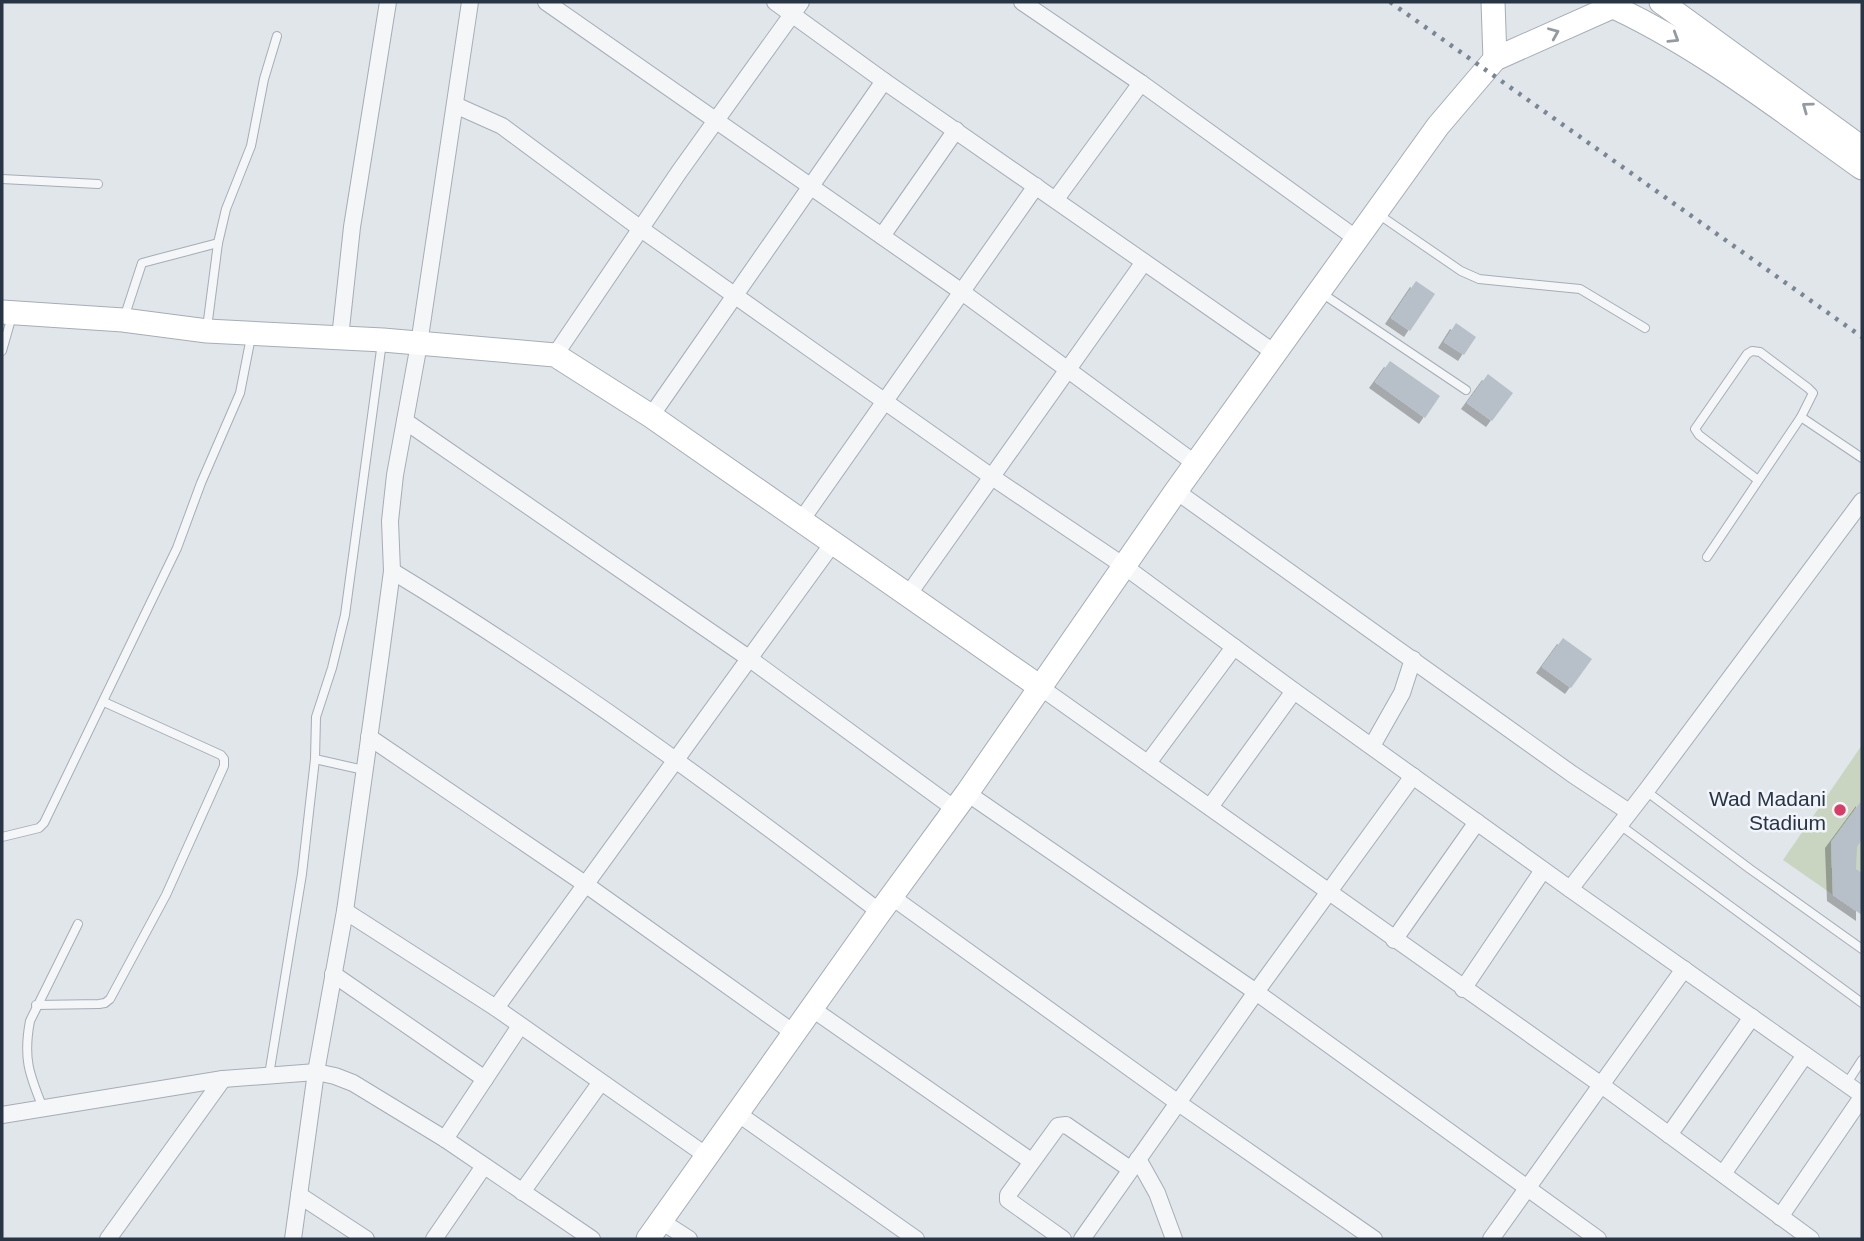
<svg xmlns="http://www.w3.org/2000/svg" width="1864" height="1241" font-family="Arial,sans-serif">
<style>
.green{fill:#c9d5c1}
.building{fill:#b7c0c9;filter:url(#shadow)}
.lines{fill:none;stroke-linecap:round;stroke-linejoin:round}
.lane-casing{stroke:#a6adb6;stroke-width:10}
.street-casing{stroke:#a6adb6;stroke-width:18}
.secondary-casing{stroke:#a6adb6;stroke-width:25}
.lane{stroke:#f4f6f8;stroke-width:8}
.street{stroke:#f4f6f8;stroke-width:16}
.secondary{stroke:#fff;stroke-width:23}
.rail{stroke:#798795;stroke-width:4.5;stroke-dasharray:3.5 7;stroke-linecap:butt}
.oneway{stroke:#949aa2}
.poi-dot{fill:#d83d68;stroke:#f1f4f8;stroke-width:2.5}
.labels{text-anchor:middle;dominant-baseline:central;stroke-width:5;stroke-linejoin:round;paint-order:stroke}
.poi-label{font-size:21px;fill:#283544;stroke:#f1f4f8;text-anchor:end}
</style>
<defs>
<filter id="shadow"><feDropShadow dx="-6" dy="6" stdDeviation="0" flood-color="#0004"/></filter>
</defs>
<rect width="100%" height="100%" fill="#e1e6eb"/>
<!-- green -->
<polygon class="green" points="1862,745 1862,915 1783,860"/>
<!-- building -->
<g class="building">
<polygon points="1416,281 1435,294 1410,331 1391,318"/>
<polygon points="1456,323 1476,337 1464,355 1444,342"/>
<polygon points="1390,361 1440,396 1425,418 1375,382"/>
<polygon points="1488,374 1513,393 1492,421 1467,403"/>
<polygon points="1563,638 1592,659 1571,688 1542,667"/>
<polygon points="1862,800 1862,839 1857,847 1856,869 1862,873 1862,915 1833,895 1831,842"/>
</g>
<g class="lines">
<defs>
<g id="lane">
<polyline points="2,179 98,184"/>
<polyline points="1378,214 1461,271 1479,279 1580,289 1645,328"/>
<polyline points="1320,292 1466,390"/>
<polyline points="124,318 142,263 218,243"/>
<polyline points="207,328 218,243 226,209 251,146 264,79 277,36"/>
<polyline points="2,351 12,316"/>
<polyline points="1801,417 1862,458"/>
<polyline points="1707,557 1801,417 1813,393 1808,388 1760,352 1752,351 1747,354 1695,429 1699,435 1758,480"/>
<polyline points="315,759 364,770"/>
<polyline points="1646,791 1750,869 1862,949"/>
<polyline points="1620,825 1862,1003"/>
<polyline points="2,837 39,828 44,823 177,548 201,483 240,393 251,337"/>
<polyline points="36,1005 99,1004 105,1003 110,999 166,895 224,766 224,759 221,755 104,702"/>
<polyline points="269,1075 302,874 315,759 316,717 332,668 345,615 382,342"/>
<polyline points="1847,1083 1862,1060"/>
<path d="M43 1108C29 1074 23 1058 30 1021L78 924"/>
</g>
<g id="street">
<polyline points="546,2 962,292 1196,464"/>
<polyline points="775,2 884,81 1275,353"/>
<polyline points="1022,2 1141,83 1357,239"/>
<polyline points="455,105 502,126 641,229 809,348 992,477 1124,566 1294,691 1570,889 1862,1095"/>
<polyline points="1056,199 1141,83"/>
<polyline points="882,236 956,130"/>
<polyline points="340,338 352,227 388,2"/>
<polyline points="555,355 679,172 801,2"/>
<polyline points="651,416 884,81"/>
<polyline points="405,421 750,659 955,809"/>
<polyline points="1176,491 1572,774 1629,812"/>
<polyline points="800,522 1036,186"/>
<path d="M392 571C562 674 722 792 880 912"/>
<polyline points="908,595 1144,262"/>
<polyline points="1040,687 1600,1084 1811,1239"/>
<polyline points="369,737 585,884 794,1033"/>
<polyline points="1372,746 1402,693 1413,659"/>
<polyline points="1148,763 1234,647"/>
<polyline points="967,793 1256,992 1598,1239"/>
<polyline points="1210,807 1294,691"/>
<polyline points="1570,889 1646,791 1862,501"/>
<polyline points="892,897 1177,1102 1374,1239"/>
<polyline points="345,911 496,1008 707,1156"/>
<polyline points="1394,940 1477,822"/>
<polyline points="333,974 485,1079"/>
<polyline points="1463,989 1543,870"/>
<polyline points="496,1008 833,543"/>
<polyline points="811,1008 1031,1161"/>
<polyline points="737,1113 916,1239"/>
<polyline points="2,1115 223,1079 316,1072 335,1076 353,1083 445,1139 592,1239"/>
<polyline points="1669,1135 1752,1017"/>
<polyline points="445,1139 520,1026"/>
<polyline points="1138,1159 1157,1193 1174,1239"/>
<polyline points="1723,1174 1805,1055"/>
<polyline points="522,1192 601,1082"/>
<polyline points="299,1195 366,1239"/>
<polyline points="1780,1217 1862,1097"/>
<polyline points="661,1221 689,1239"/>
<polyline points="108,1239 223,1079"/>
<polyline points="293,1239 316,1072 345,911 381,653 392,571 390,521 395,475 419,344 470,2"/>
<polyline points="434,1239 484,1166"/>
<polyline points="1063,1239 1008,1200 1008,1195 1058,1126 1066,1125 1130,1169"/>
<polyline points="1082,1239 1256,992 1413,776"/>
<polyline points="1491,1239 1684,969"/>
</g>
<g id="secondary">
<polyline points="1493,2 1495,59"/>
<path d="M1603 2C1697 44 1779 109 1862 168"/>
<polyline points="1661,2 1862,148"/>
<polyline points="2,312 123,320 207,331 383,340 555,355 651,416 1040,687"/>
<polyline points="648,1239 880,912 967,793 1176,491 1438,126 1495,59 1614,6 1617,2"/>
</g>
</defs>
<!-- lane casing -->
<use href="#lane" class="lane-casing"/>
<!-- street casing -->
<use href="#street" class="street-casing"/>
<!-- secondary casing -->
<use href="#secondary" class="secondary-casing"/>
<!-- lane -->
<use href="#lane" class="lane"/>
<!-- street -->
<use href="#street" class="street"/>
<!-- secondary -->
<use href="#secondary" class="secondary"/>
<!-- rail -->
<polyline class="rail" points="1390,2 1862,337"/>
</g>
<!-- one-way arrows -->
<defs><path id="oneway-chevron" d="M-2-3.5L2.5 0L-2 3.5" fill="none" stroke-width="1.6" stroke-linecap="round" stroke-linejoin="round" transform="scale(1.75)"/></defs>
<g class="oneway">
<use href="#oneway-chevron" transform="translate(1554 33) rotate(-23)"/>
<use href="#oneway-chevron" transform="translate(1674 38) rotate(32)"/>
<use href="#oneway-chevron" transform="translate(1807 107) rotate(-144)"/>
</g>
<!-- markers -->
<circle class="poi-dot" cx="1840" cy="810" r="7"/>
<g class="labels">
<!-- poi labels -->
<g class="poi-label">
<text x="1826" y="798">Wad Madani<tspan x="1826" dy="24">Stadium</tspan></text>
</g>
</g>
<!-- border -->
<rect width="1864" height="1241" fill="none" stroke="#283544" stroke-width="7"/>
</svg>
